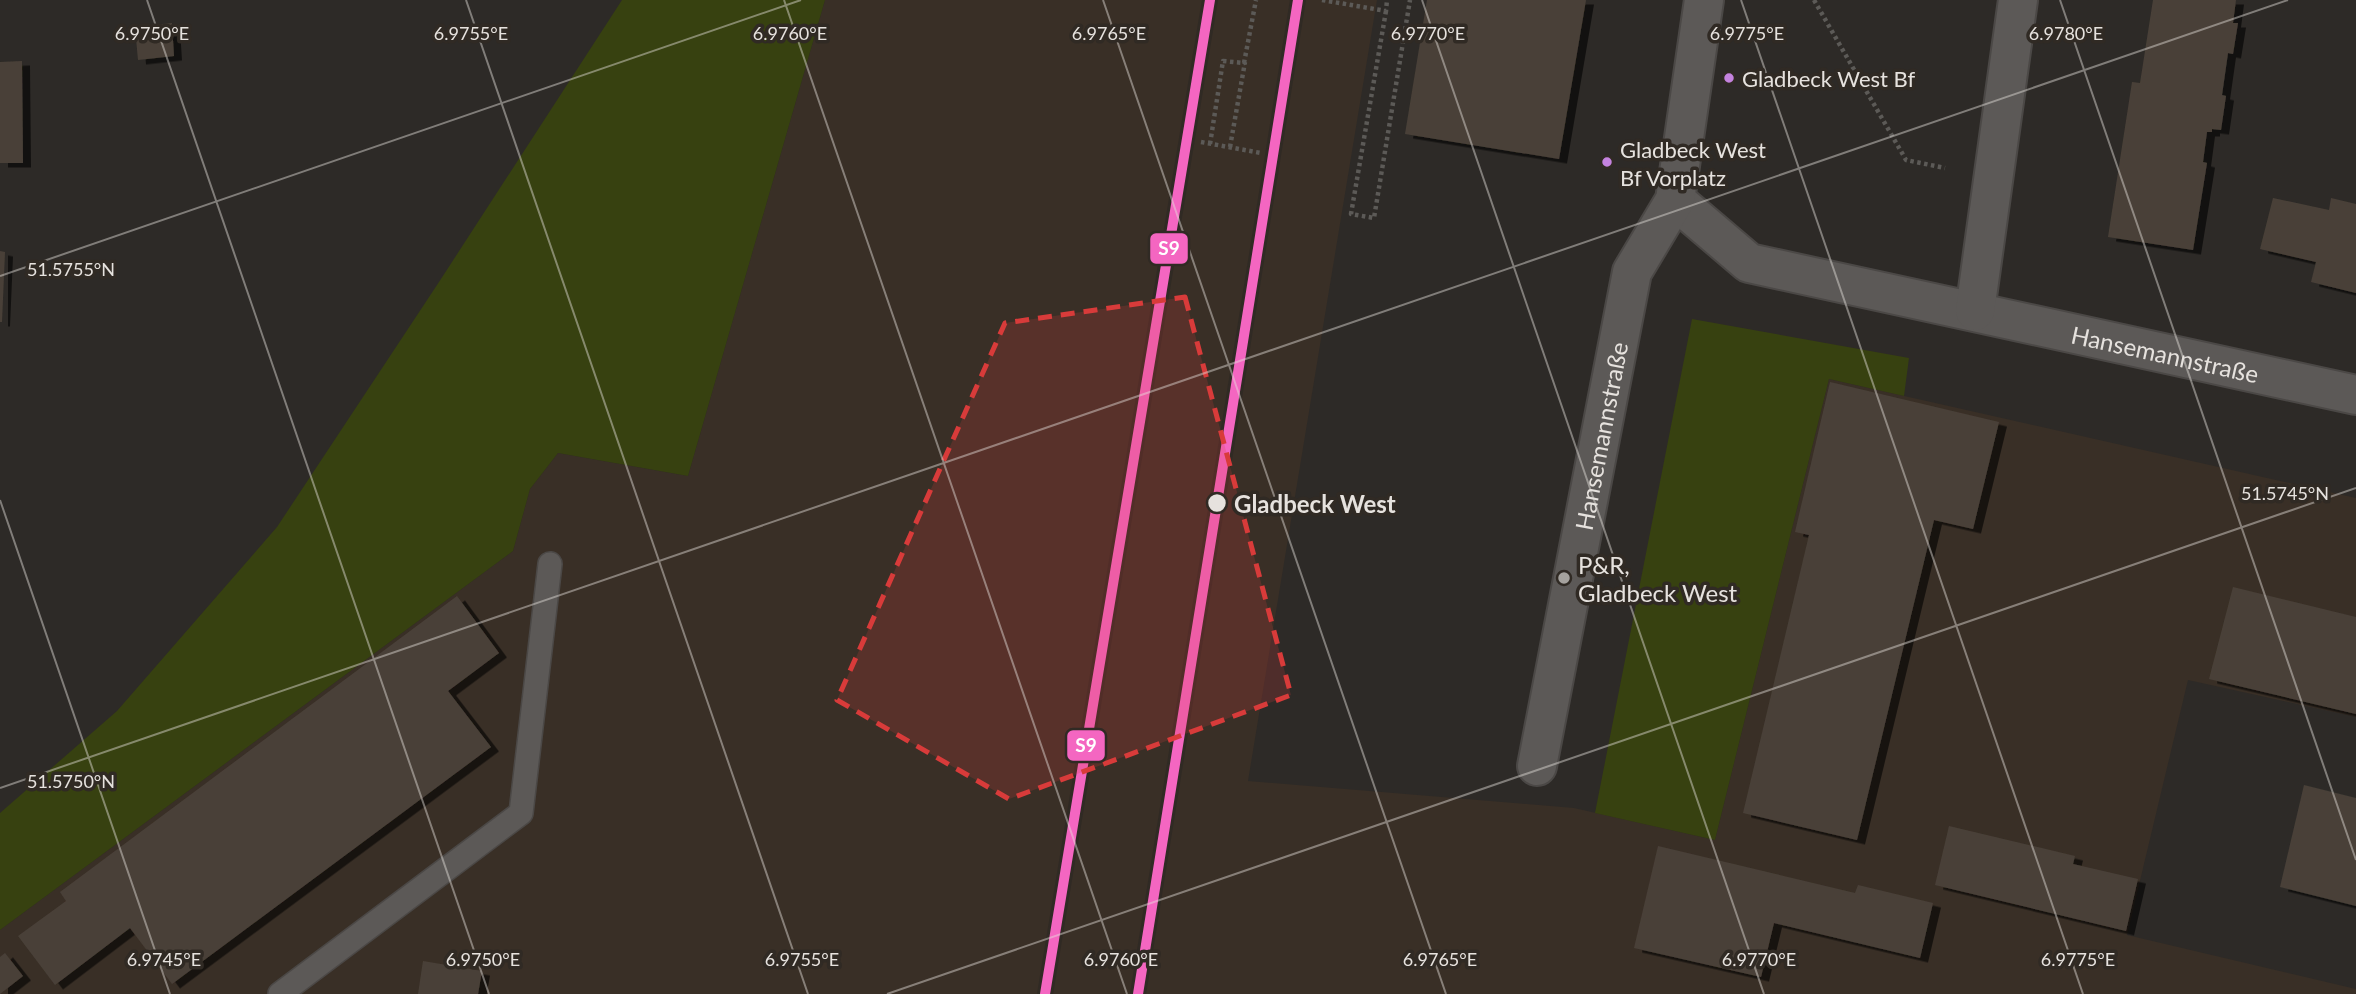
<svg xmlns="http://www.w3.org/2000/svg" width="2356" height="994" font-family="Lato,sans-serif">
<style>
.built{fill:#392f26}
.green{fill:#374110}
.building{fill:#494038;filter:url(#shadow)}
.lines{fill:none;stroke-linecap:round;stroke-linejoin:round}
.lane-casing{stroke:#4b4846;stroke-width:26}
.street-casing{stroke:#4b4846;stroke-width:42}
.path{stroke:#5c5a57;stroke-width:4.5;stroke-dasharray:3.5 3.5;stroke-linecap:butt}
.lane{stroke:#5c5957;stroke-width:23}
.street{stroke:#5c5957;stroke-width:38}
.rail-1-casing{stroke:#302a24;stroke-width:16}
.rail-1{stroke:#f466c1;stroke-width:10}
.marked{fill:#d83b3a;fill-opacity:0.2;stroke:#d83b3a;stroke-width:5;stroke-dasharray:14 9;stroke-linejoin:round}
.ticks{fill:none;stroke:#e6e2de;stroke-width:2;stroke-opacity:0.45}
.bus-dot{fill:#c483df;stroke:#302a24;stroke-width:2.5}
.stop-dot{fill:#e6e2de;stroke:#302a24;stroke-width:2.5}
.poi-dot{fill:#a5a29e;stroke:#302a24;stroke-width:2.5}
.labels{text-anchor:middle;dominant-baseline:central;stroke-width:7;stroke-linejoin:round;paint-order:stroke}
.bus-label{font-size:22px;fill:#e6e2de;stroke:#302a24;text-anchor:start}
.street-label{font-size:24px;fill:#e6e2de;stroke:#302a24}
.stop-label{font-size:24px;font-weight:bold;fill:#e6e2de;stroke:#302a24;text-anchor:start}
.poi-label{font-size:24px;fill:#e6e2de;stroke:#302a24;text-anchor:start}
.ticks-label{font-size:18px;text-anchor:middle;fill:#e6e2de;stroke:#302a24;stroke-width:7;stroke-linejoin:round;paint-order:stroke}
.line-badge{stroke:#302a24;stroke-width:2.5}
.badge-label{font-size:19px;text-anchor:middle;font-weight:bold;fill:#fff}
</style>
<defs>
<filter id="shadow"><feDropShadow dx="8" dy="4.5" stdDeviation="0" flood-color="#0009"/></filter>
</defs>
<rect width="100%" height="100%" fill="#2d2a27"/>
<!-- built -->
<polygon class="built" points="825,0 1377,0 1248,781 1574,808 1715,840 1829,379 2356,498 2356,717 2188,680 2127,935 2356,989 2356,994 0,994 0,930 513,551 530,489 558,453 688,476"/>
<!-- green -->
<g class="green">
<polygon points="622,0 825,0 688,476 558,453 530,489 513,551 0,930 0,813 117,711 277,527 439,282"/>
<polygon points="1692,319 1909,358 1904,396 1829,379 1715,840 1595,813"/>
</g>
<!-- building -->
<g class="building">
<polygon points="1427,0 1586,0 1559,159 1405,134"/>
<polygon points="2153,0 2236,0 2233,23 2238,23 2233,54 2228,53 2222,95 2226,96 2221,130 2212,129 2212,132 2207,132 2203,162 2207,163 2193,250 2108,237 2132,82 2140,83"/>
<polygon points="172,23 174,56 138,60 135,27"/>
<polygon points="22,61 23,163 0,163 0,62"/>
<polygon points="2273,198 2329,210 2331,198 2356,204 2356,293 2311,282 2316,262 2260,249"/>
<polygon points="0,251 5,252 2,322 0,322"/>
<polygon points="1830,382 1999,422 1973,529 1934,520 1857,840 1743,813 1809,535 1795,532"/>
<polygon points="2233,587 2356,617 2356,714 2209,679"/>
<polygon points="457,596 499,653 448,691 491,747 172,984 130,928 55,985 18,936 66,901 60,892"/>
<polygon points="2304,785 2356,798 2356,906 2280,887"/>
<polygon points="1949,826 2075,856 2073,864 2138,879 2126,931 1935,885"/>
<polygon points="1658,846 1855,893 1858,885 1933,903 1920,958 1774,923 1761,977 1634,948"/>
<polygon points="5,953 23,976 0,994 0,957"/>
<polygon points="423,961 482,971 478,994 418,994"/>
</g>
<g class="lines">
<defs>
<polyline id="lane" points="280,994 521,813 550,564"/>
<g id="street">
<path id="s1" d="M1675 200 1749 263 2356 395"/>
<polyline points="1975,311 2018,0"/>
<path id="s2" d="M1537 766 1632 272 1675 200 1704 0"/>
</g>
</defs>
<!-- lane casing -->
<use href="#lane" class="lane-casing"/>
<!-- street casing -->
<use href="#street" class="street-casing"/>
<!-- path -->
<g class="path">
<polyline points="1322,0 1386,11 1387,0"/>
<polyline points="1814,0 1906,160 1945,168"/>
<polyline points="1386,11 1351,214 1374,218 1410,0"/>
<polyline points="1201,142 1261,153"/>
<polyline points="1210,144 1223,61 1244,63 1256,0"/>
<polyline points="1230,147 1245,62"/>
</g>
<!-- lane -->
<use href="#lane" class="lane"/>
<!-- street -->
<use href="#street" class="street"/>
<defs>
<g id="rail-1">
<polyline points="1045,994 1210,0"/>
<polyline points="1138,994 1298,0"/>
</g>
</defs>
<!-- rail-1 casing -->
<use href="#rail-1" class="rail-1-casing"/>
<!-- rail-1 -->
<use href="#rail-1" class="rail-1"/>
</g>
<!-- marked area -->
<path class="marked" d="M1185 297 1291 695 1009 799 837 700 1005 323Z"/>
<!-- ticks -->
<path class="ticks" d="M147 0 489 994M466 0 808 994M784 0 1127 994M1103 0 1446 994M1422 0 1764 994M1741 0 2083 994M2060 0 2356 860M0 276 801 0M0 500 170 994M0 788 2288 0M887 994 2356 488"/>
<!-- markers -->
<g class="bus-dot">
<circle cx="1729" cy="78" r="6"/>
<circle cx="1607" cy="162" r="6"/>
</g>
<circle class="stop-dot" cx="1217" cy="503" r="10"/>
<circle class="poi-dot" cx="1564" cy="578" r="7"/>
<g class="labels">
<!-- bus labels -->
<g class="bus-label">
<text x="1742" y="78">Gladbeck West Bf</text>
<text x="1620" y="149">Gladbeck West<tspan x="1620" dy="28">Bf Vorplatz</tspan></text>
</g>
<!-- street labels -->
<g class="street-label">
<text stroke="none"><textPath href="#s1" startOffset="523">Hansemannstraße</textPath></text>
<text stroke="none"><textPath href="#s2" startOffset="336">Hansemannstraße</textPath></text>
</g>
<!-- stop labels -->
<g class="stop-label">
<text x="1234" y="503">Gladbeck West</text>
</g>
<!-- poi labels -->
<g class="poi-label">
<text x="1578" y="564">P&amp;R,<tspan x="1578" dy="28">Gladbeck West</tspan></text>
</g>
</g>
<g class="ticks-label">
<text x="152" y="40">6.9750°E</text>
<text x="471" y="40">6.9755°E</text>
<text x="790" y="40">6.9760°E</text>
<text x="1109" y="40">6.9765°E</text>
<text x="1428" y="40">6.9770°E</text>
<text x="1747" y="40">6.9775°E</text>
<text x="2066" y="40">6.9780°E</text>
<text x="71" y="276">51.5755°N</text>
<text x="2285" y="500">51.5745°N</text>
<text x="71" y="788">51.5750°N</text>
<text x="164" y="966">6.9745°E</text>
<text x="483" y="966">6.9750°E</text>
<text x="802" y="966">6.9755°E</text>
<text x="1121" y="966">6.9760°E</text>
<text x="1440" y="966">6.9765°E</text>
<text x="1759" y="966">6.9770°E</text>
<text x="2078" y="966">6.9775°E</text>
</g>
<g class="line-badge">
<rect x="1149" y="232" width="40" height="33" rx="7" fill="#f466c1"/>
<rect x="1066" y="729" width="40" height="33" rx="7" fill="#f466c1"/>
</g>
<g class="badge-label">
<text x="1169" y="255">S9</text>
<text x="1086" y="752">S9</text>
</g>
</svg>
